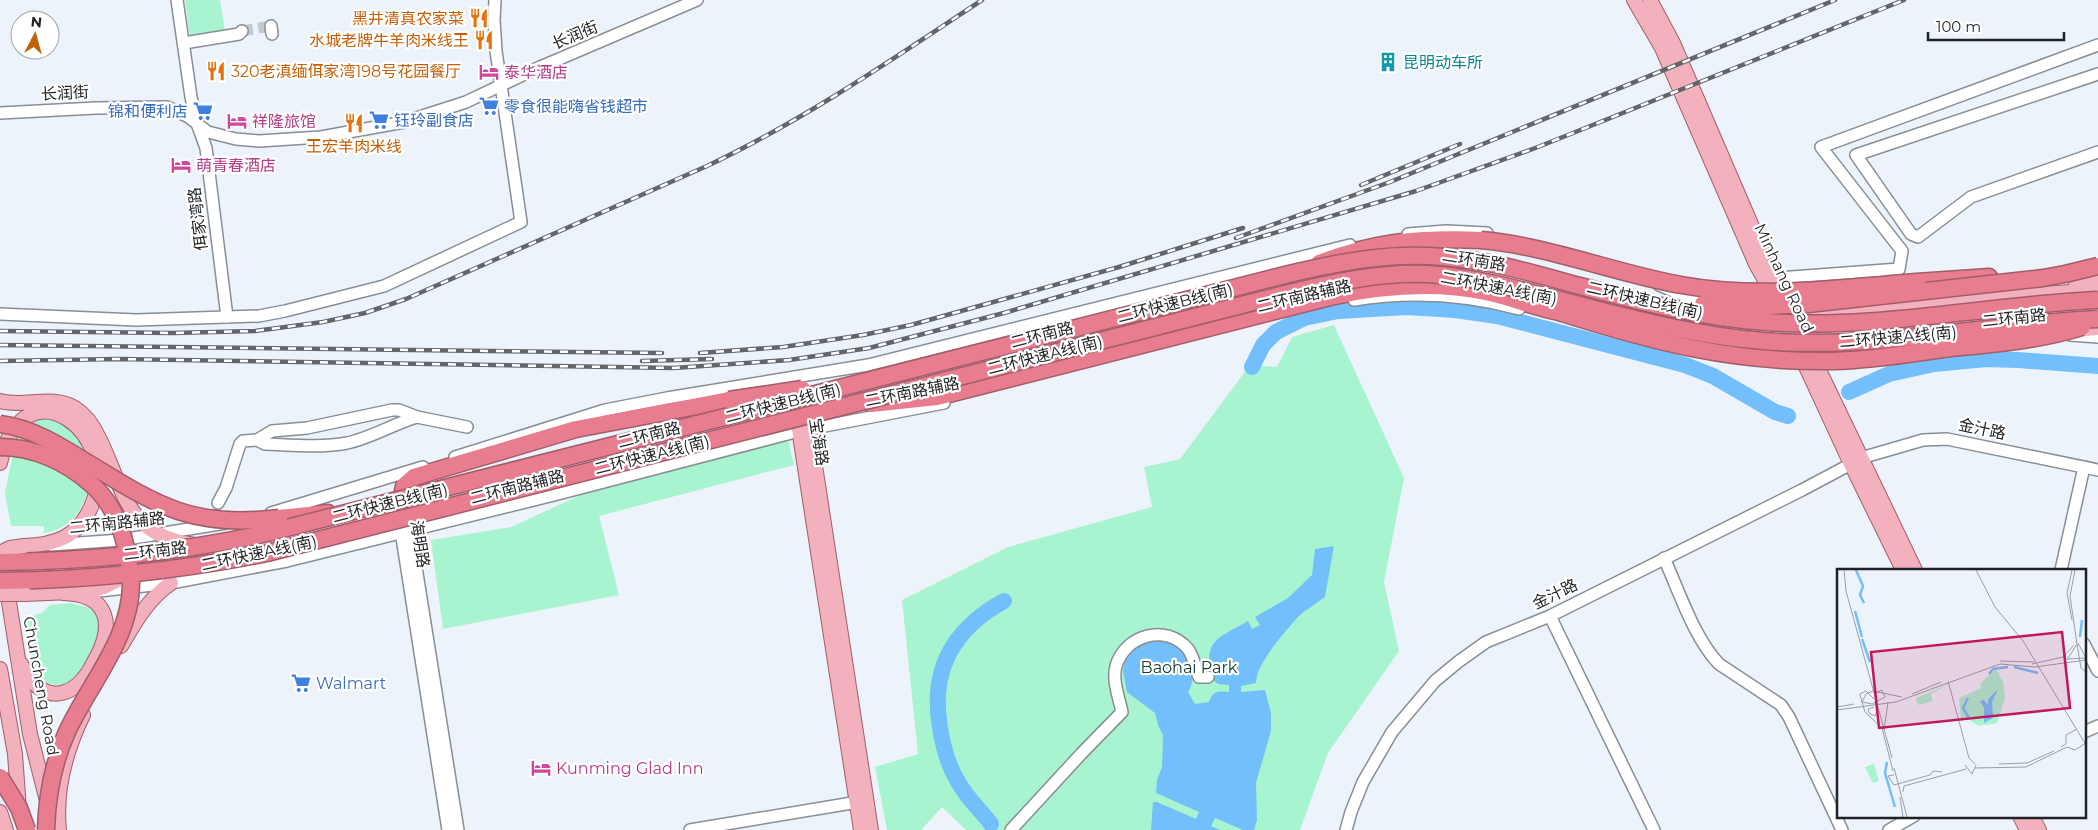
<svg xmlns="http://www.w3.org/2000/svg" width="2098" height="830" font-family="Montserrat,'Noto Sans SC',sans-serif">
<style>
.green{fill:#a9f4d0}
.water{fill:#72bffb}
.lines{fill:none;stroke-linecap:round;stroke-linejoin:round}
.river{stroke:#72bffb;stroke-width:16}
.minor-tunnel{stroke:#c3c9d0;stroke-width:11;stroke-dasharray:11 5.5;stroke-linecap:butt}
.minor-casing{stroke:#888e95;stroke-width:14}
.major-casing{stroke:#a25d6a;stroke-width:16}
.highway-casing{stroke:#a25d6a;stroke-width:19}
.minor{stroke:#fff;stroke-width:11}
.major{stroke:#f2b1bc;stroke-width:14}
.highway{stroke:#e97d90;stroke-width:16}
.rail-casing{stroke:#62656a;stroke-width:4.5}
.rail{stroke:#fff;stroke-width:2.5;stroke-dasharray:8;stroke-linecap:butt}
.major-bridge-casing{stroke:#a25d6a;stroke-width:16;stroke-linecap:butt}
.highway-bridge-casing{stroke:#a25d6a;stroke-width:19;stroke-linecap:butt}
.major-bridge{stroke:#f2b1bc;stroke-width:14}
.highway-bridge{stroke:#e97d90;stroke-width:16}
.labels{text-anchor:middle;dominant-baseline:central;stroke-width:4.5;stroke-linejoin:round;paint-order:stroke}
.food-label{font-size:16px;fill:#c56008;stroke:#fff;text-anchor:end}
.street-label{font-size:16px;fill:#1f2124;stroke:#fff}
.culture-label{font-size:16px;fill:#0d838f;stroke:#fff;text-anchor:start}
.hotel-label{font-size:16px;fill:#b23c85;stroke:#fff;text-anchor:start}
.shop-label{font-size:16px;fill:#366cbe;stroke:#fff;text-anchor:start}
.park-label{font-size:16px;fill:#14402e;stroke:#fff}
.inset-river{fill:none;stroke:#72bffb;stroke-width:2.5}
.inset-road{fill:none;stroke:#9a9fa5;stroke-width:1}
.view{fill:#c2185b;fill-opacity:0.15;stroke:#c2185b;stroke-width:2.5}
.inset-edge{fill:none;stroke:#1f2124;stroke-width:2.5}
</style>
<rect width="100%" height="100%" fill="#ecf3fb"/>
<!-- green -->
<g class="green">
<polygon points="185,0 220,0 225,32 190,37"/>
<polygon points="1334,325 1404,478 1384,582 1399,651 1328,753 1300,830 966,830 942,807 921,830 887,830 875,767 918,754 902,600 1008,547 1152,507 1144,467 1180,459 1250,365 1277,367 1292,337"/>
<path d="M47 418C102 432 104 524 44 533V526H11L5 493 15 444 19 434 33 421Z"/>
<polygon points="788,440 794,465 599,516 619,595 443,629 431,540 511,527 587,492 688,460"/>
<path d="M70 603C79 605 89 606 95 613 109 629 87 675 69 683 62 687 50 684 42 682L34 671 27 617 42 613 50 605Z"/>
</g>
<!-- water -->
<path class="water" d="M1334 546 1325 597C1316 604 1305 610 1297 618 1284 633 1256 664 1256 683L1241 686V692L1265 690 1271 713V731L1256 783 1257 820 1254 830H1243L1215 818 1211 826 1220 830H1151L1153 802H1157L1196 819 1199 812 1156 793 1157 780 1162 767 1163 735 1158 725 1155 713 1127 692 1123 671 1125 661 1135 646 1159 637C1166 641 1180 644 1185 650 1194 661 1196 680 1188 692L1195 704 1209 702C1213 691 1217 691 1229 692V685L1218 684 1212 679C1203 639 1217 639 1248 621L1252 629 1260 625 1255 617 1288 598 1312 575 1315 549Z"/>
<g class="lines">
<!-- river -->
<g class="river">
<polyline points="1252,367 1263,345 1276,332 1304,318 1338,311 1407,307 1455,310 1497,316 1685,365 1713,376 1775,412 1788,416"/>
<polyline points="1849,392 1889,374 1934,364 1986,359 2018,360 2098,366"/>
<path d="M991 824C983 813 972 803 964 791 951 773 943 749 940 727 930 670 953 629 1004 601"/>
</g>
<!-- minor-tunnel -->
<polyline class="minor-tunnel" points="242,31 271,26"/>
<defs>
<g id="minor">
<polyline points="177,0 191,97 198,126 206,148 227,317"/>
<polyline points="271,26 272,34"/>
<polyline points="184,43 239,34 242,31"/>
<polyline points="2098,74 1856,155 1911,234 1918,237 1971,197 2098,152"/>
<polyline points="0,113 96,108 167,107 187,116 208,132 236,139 259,141 321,137 404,122 466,102 531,71 697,0"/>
<polyline points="1408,234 1446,231 1487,233"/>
<polyline points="1777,278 1899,269 1902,251 1821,147 2098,45"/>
<polyline points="1659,285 1709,306"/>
<path d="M1354 300C1411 291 1464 294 1519 309"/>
<polyline points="0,314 136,320 259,316 285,311 384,286 521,222 496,51 494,20 495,0"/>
<polyline points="2070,335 2098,337"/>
<path d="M257 440 265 444C292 445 320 448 347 443 371 438 393 424 417 417"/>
<polyline points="455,457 605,410 667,398 868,365 1350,245"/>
<polyline points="1861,458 1923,440 1947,439 2098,470"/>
<polyline points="218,503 226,488 240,444 243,441 257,440 272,431 307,428 392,410 399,410 417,417 467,427"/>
<polyline points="271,513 423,467"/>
<polyline points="409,523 458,830"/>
<polyline points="400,525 448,830"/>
<polyline points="51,545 121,540 226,523"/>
<path d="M1664 558C1679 591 1694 638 1719 664L1781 705 1789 717 1842 830"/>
<polyline points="2061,570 2084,467"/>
<polyline points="99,591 171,583 287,561 558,494 799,431 944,403"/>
<polyline points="1550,616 1654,830"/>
<polyline points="2084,644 2098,671"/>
<polyline points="2084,732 2098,726"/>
<polyline points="690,830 864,801"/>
<path d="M1011 830 1081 754 1122 712C1119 698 1112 680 1116 666 1125 635 1166 623 1188 649 1194 657 1195 668 1199 677H1208"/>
<polyline points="1346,830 1351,812 1363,782 1392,732 1435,681 1458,662 1486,642 1550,616 1802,490 1851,464"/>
<polyline points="1889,830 1914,816"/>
</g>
<g id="major">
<polyline points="1634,0 1662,48 1756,264 1771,291 1851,464 1903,570"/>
<polyline points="1650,0 1673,43 1766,259 1784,291 1807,345 1915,570"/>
<polyline points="2076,285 2098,279"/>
<polyline points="1767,315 1875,311 2027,295 2098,290"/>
<polyline points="2071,330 2098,328"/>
<path d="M1713 342C1776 354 1839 352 1903 347"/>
<path d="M0 401C25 408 52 394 75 408 86 415 94 427 99 438 125 490 124 535 195 545"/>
<polyline points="798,402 806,413 814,459 871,830"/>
<polyline points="797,407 797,416 861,830"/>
<path d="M0 463C24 358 124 435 91 507 78 537 55 545 24 546"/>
<polyline points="1,552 30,734 47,801"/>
<polyline points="25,594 91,591 106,586 127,575"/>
<path d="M121 646C135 622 148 599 171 583"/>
<path d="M21 664C28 681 45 699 65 692 78 688 88 674 94 662 115 626 110 594 63 593"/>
<polyline points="0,669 15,754 19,809"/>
<polyline points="0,812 6,830"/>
<polyline points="2020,816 2027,830"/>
<polyline points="2032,816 2039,830"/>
<path d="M59 830C55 790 66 750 83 715"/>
</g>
<g id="highway">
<path d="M1319 263C1374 242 1422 237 1481 240"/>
<polyline points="1917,282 1989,277"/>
<path d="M871 404 937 397 1330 297C1381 286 1433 281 1485 292 1510 297 1534 307 1559 312"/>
<polyline points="401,502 404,486 414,477 576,429 729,400"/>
<polyline points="279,518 328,513"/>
</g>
</defs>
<!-- minor casing -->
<use href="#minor" class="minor-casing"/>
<!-- major casing -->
<use href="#major" class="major-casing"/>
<!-- highway casing -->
<use href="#highway" class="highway-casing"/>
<!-- minor -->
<use href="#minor" class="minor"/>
<!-- major -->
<use href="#major" class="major"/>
<!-- highway -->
<use href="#highway" class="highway"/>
<defs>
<g id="rail">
<polyline points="1361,185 1460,144"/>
<polyline points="1236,238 1390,182 1835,0"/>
<path d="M0 331 173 333 255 331 323 322 365 313 406 299 707 166C804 120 893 59 982 0"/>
<polyline points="0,345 662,353"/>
<polyline points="700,353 783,347 863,335 911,325 1119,267 1243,228"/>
<polyline points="0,361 119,359 674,368 789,360 869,348 1004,313 1416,191 1538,147 1904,0"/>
<polyline points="642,361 712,359"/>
</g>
</defs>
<!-- rail casing -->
<use href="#rail" class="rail-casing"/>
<!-- rail -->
<use href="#rail" class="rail"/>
<defs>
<g id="major-bridge">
<polyline points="0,553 10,548 24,546"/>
<polyline points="0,594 25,594"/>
</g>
<g id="highway-bridge">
<path d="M1481 240C1549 246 1614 273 1681 285 1759 299 1840 288 1917 282"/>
<polyline points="1703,304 1751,307 1808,304 2043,278 2065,274 2098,266"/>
<path d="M1559 312C1654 342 1733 363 1834 361 1871 360 1907 354 1943 349 1989 344 2037 341 2082 327"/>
<polyline points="729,400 802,389"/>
<path d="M0 424C31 428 57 444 83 460 155 504 190 529 279 518"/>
<path d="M0 447C33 447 65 461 90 483 108 498 120 521 125 544 128 557 130 569 131 582 132 638 88 685 66 734 53 764 47 797 46 830"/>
<path d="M0 562C89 561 176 553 263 534L1289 274C1340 262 1391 252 1443 257 1490 260 1535 274 1580 286 1641 302 1703 318 1766 322 1877 330 1987 305 2098 300"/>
<path d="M0 581C91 580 178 571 267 553L1293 292C1337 282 1381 272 1427 274 1477 277 1526 291 1575 304 1637 320 1699 336 1763 341 1876 350 1986 324 2098 319"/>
<polyline points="0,777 19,808 27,830"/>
</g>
</defs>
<!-- major-bridge casing -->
<use href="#major-bridge" class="major-bridge-casing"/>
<!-- highway-bridge casing -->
<use href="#highway-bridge" class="highway-bridge-casing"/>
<!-- major-bridge -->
<use href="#major-bridge" class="major-bridge"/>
<!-- highway-bridge -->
<use href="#highway-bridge" class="highway-bridge"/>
</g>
<!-- icons -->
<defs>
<symbol id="restaurant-bare" viewBox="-9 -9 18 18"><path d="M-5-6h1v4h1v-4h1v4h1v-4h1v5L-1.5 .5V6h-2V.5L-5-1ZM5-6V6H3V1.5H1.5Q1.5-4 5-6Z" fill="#e8710a" stroke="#fff" stroke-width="2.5" paint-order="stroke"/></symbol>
<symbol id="building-bare" viewBox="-9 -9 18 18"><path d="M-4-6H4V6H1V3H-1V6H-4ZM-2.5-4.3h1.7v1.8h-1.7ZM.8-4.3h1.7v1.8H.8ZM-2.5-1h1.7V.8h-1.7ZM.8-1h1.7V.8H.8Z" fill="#0f9aa8" stroke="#fff" stroke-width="2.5" paint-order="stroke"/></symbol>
<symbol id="hotel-bare" viewBox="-9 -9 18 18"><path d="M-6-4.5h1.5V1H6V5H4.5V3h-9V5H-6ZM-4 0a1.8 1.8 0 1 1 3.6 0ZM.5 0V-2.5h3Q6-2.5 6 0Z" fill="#d1479c" stroke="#fff" stroke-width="2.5" paint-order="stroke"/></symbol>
<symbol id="supermarket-bare" viewBox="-9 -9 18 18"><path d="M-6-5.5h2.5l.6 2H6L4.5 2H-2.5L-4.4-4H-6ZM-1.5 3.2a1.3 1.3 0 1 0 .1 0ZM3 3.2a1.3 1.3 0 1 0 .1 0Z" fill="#3f7fe0" stroke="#fff" stroke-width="2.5" paint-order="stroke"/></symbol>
</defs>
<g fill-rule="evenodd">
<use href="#restaurant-bare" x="465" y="4" width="28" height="28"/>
<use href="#restaurant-bare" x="470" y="26" width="28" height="28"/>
<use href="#building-bare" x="1374" y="48" width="28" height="28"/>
<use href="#restaurant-bare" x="202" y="57" width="28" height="28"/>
<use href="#hotel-bare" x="475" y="58" width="28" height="28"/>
<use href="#supermarket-bare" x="475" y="92" width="28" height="28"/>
<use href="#supermarket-bare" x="189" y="97" width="28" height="28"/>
<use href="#supermarket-bare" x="365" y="106" width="28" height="28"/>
<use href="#hotel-bare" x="223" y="107" width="28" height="28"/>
<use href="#restaurant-bare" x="340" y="109" width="28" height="28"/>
<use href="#hotel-bare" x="167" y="151" width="28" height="28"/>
<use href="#supermarket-bare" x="287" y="669" width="28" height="28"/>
<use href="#hotel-bare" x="527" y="754" width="28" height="28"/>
</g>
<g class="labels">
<!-- food labels -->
<g class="food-label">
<text x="464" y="18">黑井清真农家菜</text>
<text x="469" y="40">水城老牌牛羊肉米线王</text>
<text x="231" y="71" text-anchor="start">320老滇缅佴家湾198号花园餐厅</text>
<text x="354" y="146" text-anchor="middle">王宏羊肉米线</text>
</g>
<!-- street labels -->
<g class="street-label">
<text transform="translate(575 35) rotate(-23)">长润街</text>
<text transform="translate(65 93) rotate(-3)">长润街</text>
<text transform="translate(198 219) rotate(-97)">佴家湾路</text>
<text transform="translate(1474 260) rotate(9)">二环南路</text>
<text transform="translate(1784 278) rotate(65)">Minhang Road</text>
<text transform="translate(1499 288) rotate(11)">二环快速A线(南)</text>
<text transform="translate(1304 296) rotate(-13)">二环南路辅路</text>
<text transform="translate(1645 300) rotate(13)">二环快速B线(南)</text>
<text transform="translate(1175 303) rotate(-14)">二环快速B线(南)</text>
<text transform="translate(2014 318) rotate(-6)">二环南路</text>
<text transform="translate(1042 335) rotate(-14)">二环南路</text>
<text transform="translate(1898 337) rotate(-5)">二环快速A线(南)</text>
<text transform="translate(1045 355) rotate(-14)">二环快速A线(南)</text>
<text transform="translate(912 392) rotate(-11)">二环南路辅路</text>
<text transform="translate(783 403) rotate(-14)">二环快速B线(南)</text>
<text transform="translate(1982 429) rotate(12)">金汁路</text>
<text transform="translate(649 435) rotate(-14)">二环南路</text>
<text transform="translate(819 442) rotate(81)">宝海路</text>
<text transform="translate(652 455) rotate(-14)">二环快速A线(南)</text>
<text transform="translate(517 487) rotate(-14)">二环南路辅路</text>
<text transform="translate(390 503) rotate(-14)">二环快速B线(南)</text>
<text transform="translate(117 523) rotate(-6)">二环南路辅路</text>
<text transform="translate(420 544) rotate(81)">海明路</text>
<text transform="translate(155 551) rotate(-7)">二环南路</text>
<text transform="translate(259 553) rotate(-12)">二环快速A线(南)</text>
<text transform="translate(1555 594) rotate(-26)">金汁路</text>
<text transform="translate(41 686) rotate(80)">Chuncheng Road</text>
</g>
<!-- culture labels -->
<g class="culture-label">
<text x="1403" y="62">昆明动车所</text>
</g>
<!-- hotel labels -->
<g class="hotel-label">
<text x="504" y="72">泰华酒店</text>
<text x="252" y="121">祥隆旅馆</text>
<text x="196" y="165">萌青春酒店</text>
<text x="556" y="768">Kunming Glad Inn</text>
</g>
<!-- shop labels -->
<g class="shop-label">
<text x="504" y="106">零食很能嗨省钱超市</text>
<text x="188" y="111" text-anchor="end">锦和便利店</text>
<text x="394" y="120">钰玲副食店</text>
<text x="316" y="683">Walmart</text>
</g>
<!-- park labels -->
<g class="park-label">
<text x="1189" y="667">Baohai Park</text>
</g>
</g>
<!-- overview -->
<g transform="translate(1837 569)">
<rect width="249" height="249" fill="#ecf3fb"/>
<path d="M159 100 166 113 168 129 160 154 142 157 128 148 124 153 122 129 144 119 143 115ZM110 116 94 125 96 132 81 136 79 129ZM37 195 42 212 36 214 28 198Z" fill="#a9f4d0"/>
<path d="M161 120 155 133 156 147H152L156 149 147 154V139L143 132 147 131 151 136V130Z" fill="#72bffb"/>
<path class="inset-river" d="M19 1 26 17 23 26 27 34M18 42 25 68M243 68 245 51M25 70 33 93M177 98 201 104M152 105 156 100 171 98M131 129 126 139 132 149M50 193 48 204 58 238"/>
<path class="inset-road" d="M7 1 9 22 55 189M139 1 158 38 186 72 249 176M235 51 230 24 235 1M241 74 249 89M240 75 244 99 249 103M230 90 249 89M230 91 240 75 233 27 238 1M163 92 197 93M195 95 226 88 237 76M111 112 132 189 138 195M75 125 104 113M37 130 29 122 23 125 25 133 35 135 48 128 45 121 39 124M0 138 17 135M37 138 31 140 32 144 38 147 40 142M0 141 59 133 163 95 198 98 249 91M47 161 51 133M224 178 229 175V166L240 160M162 195 190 194 217 182M128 196 135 205 139 196M57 199 70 248M138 199 189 198 230 178 238 181 249 174M56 202 45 159 28 143 25 133 29 125 36 122 65 128M57 206 51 207 57 216 93 206 96 202 105 203M66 223 67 217 129 200M63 228 66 248"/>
<path class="view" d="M225 63 233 139 42 159 34 83Z"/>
<rect width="249" height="249" class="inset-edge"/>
</g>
<!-- north arrow -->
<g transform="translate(35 35) rotate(6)"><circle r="24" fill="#ffffff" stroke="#a5a6a7"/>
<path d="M0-4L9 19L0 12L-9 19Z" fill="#bd620a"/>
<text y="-8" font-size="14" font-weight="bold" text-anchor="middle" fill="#1f2124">N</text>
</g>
<!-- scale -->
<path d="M1928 32v8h136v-8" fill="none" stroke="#1f2124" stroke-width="2.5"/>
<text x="1936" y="32" font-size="15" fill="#1f2124" stroke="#ffffff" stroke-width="4" paint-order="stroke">100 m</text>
</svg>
